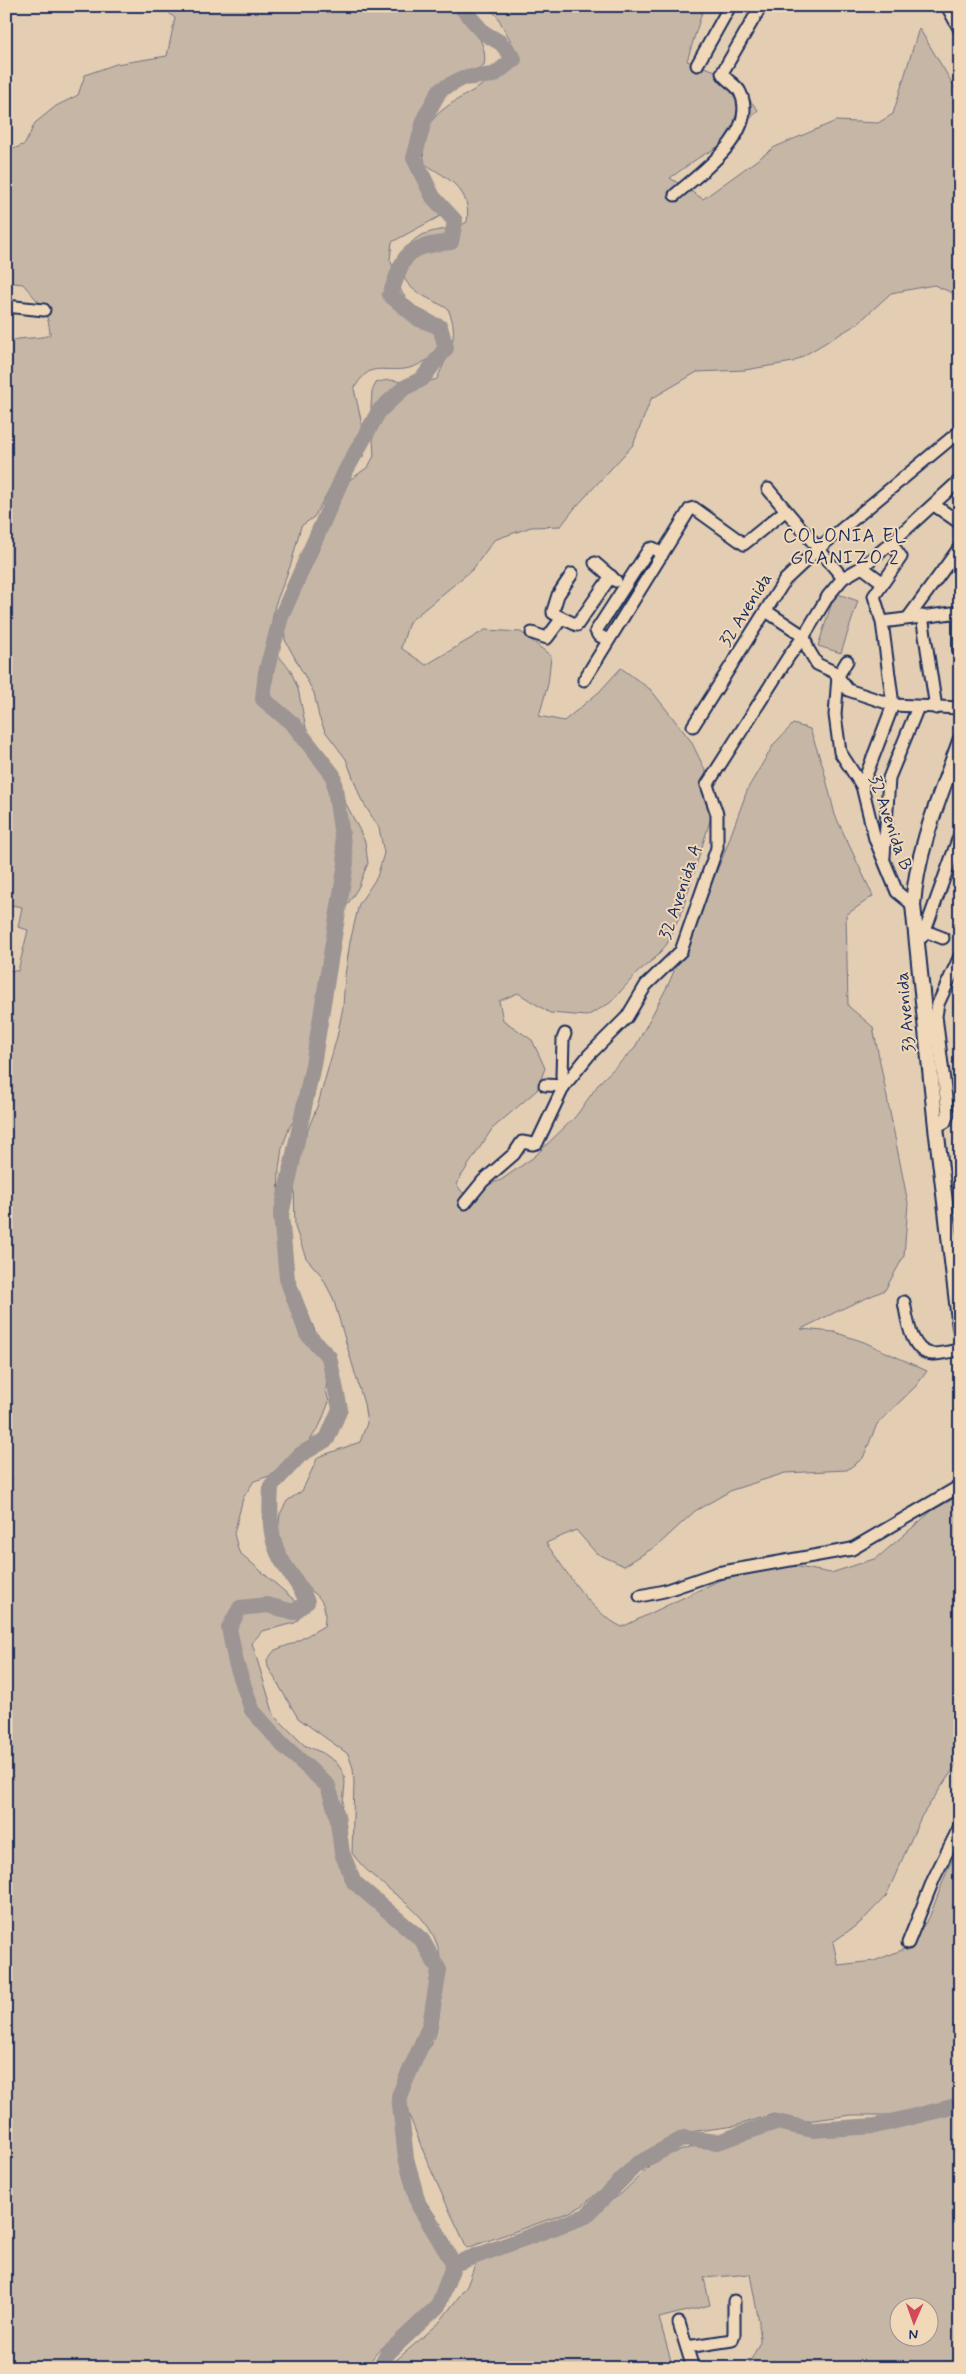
<svg xmlns="http://www.w3.org/2000/svg" width="966" height="2374" font-family="Mynerve,sans-serif">
<style>
.green{fill:#c6b6a6;stroke:#707282;fill-rule:evenodd}
.lines{fill:none;stroke-linecap:round;stroke-linejoin:round}
.river{stroke:#9c9594;stroke-width:16}
.minor-casing{stroke:#1b2f5e;stroke-width:15}
.tertiary-casing{stroke:#1b2f5e;stroke-width:18}
.minor{stroke:#f0d8b8;stroke-width:11}
.tertiary{stroke:#f0d8b8;stroke-width:14}
.labels{text-anchor:middle;dominant-baseline:central;stroke-width:4;stroke-linejoin:round;paint-order:stroke}
.street-label{font-size:18px;fill:#1b2f5e;stroke:#f0d8b8}
.neighbourhood-label{font-size:19px;letter-spacing:1px;fill:#1b2f5e;stroke:#f0d8b8}
</style>
<rect width="100%" height="100%" fill="#e3ceb3"/>
<filter id="ink" filterUnits="userSpaceOnUse"><feTurbulence type="fractalNoise" baseFrequency=".02" numOctaves="2"/><feDisplacementMap in="SourceGraphic" scale="10" xChannelSelector="R" yChannelSelector="G"/><feConvolveMatrix kernelMatrix="1 2 1 2 8 2 1 2 1" color-interpolation-filters="sRGB"/></filter>
<g filter="url(#ink)">
<!-- green -->
<g class="green">
<path d="M167 6H451C467 23 489 39 484 65L456 81 427 109 415 143 419 169 443 202 446 213 392 242 390 259 402 293 413 306 433 316 443 332 437 354C427 360 417 367 405 369 378 372 370 361 354 389L367 446 363 457 348 465 334 481 314 517 301 526 291 564 275 605 272 621 274 644 281 659 290 669 298 689 309 742 321 755 359 829 365 842 368 863 358 888 344 910 324 977 317 1009 308 1079 299 1114 290 1126 282 1148 279 1169 277 1240 284 1270 302 1299 328 1363 326 1390 329 1402 320 1425 291 1469 254 1481 243 1498 234 1534 239 1552 300 1605 303 1614 295 1623 262 1631 252 1643 274 1715 304 1745 323 1753 336 1762 343 1772 345 1782C344 1803 338 1829 342 1850 348 1882 381 1900 405 1917 414 1924 428 1932 432 1944 435 1954 433 1967 432 1977 431 1993 433 2008 428 2022 417 2050 392 2074 394 2105 396 2134 407 2166 420 2192 432 2214 457 2239 453 2266 450 2286 433 2311 417 2323 401 2336 375 2346 368 2368H6V1485L13 1479 6 1471V970L18 971 28 930 18 927 22 907 6 904V343C17 336 36 340 50 335 49 310 38 302 23 284L6 282V161L11 150 25 144 35 123 56 106 78 95 85 75 116 64 167 56 175 18 169 13Z"/>
<path d="M487 6H704L687 61 730 76 758 110 732 139 698 158 670 178 703 199 775 147 836 121 878 123 893 114 919 28 960 96V292L955 294 934 285 891 293 857 324 793 362 745 370 697 372 651 399 633 445 574 509 561 526 531 527 494 540 473 569 409 622 401 648 426 665 485 630 521 632 551 656 548 684 539 716 564 721 599 692 621 668 651 690 691 741 706 772 714 808 682 911 667 944 655 958 638 972 610 1003 587 1016 550 1013 518 993 499 1001 503 1020 532 1040 545 1068 537 1090 492 1129 456 1184 463 1193 501 1180 534 1157 576 1116 600 1082 634 1049 668 985 724 854 748 788 774 744 793 724 810 729 823 767 835 815 873 896 846 915 848 1006 873 1027 908 1203 904 1256 885 1290 848 1306 801 1329 834 1332 864 1342 927 1371 916 1386 877 1424 863 1458 847 1470 785 1473 732 1490 695 1511 658 1545 624 1566 596 1553 576 1530 546 1543C568 1573 589 1611 622 1627L722 1579 783 1564 831 1573 877 1558 933 1510 960 1495V1759L921 1817 886 1896 861 1922 833 1942 838 1965 874 1961 907 1948 929 1918 949 1866 960 1848V2103L891 2115H852L806 2121 774 2114 735 2126 689 2132 666 2140 647 2151 582 2206 570 2212 467 2248C449 2209 430 2171 415 2130 411 2119 404 2106 404 2094 404 2075 425 2057 433 2041 442 2022 444 1964 437 1944 423 1904 375 1887 352 1853L354 1782 353 1768 348 1754 298 1718 268 1667 267 1660 275 1650 294 1643 324 1626C331 1591 304 1591 284 1571 280 1567 278 1562 275 1558L280 1514 287 1501 302 1491 318 1457 360 1442 367 1423 364 1404 333 1298 321 1275 306 1258 295 1227 294 1180 299 1152 318 1104 337 1037 343 1007 345 975 350 942 359 904 377 877 384 853 379 828 361 799 346 759 325 731 319 717 314 693 285 640 284 623 286 605 316 526 344 484 368 467 374 456 371 407 372 391 376 383C395 376 398 384 417 384 423 384 430 381 437 379 448 353 461 337 448 309 428 296 398 291 402 260 403 251 411 241 420 236 435 228 453 231 467 222 472 190 449 179 425 164 408 93 503 100 514 47L497 16Z"/>
<polygon points="835,593 858,601 841,653 818,646"/>
<polygon points="960,972 960,1054 953,1006"/>
<path d="M960 2112V2368H747L760 2342 759 2322 750 2274 704 2278 710 2305 659 2318 673 2368H387L438 2324 467 2286 476 2262 514 2247 569 2229 621 2194 653 2163 667 2155 762 2125 781 2130H837ZM928 2306V2336H898V2306Z"/>
</g>
<g class="lines">
<!-- river -->
<g class="river">
<polyline points="454,2264 586,2216 636,2165 684,2138 718,2142 776,2122 813,2130 875,2126 960,2105"/>
<path d="M380 2368 388 2353 438 2306 454 2264 419 2206 406 2158 399 2096 430 2025 439 1970 422 1940 354 1882 342 1853 337 1815 328 1786 282 1744 252 1710 236 1663 229 1628 240 1608 267 1605 294 1612 307 1602C301 1585 289 1574 281 1559 268 1536 270 1510 271 1486L300 1455 327 1439 340 1409 329 1357 307 1334 287 1279 281 1215 313 1065 346 863 333 775 293 724 263 699 266 672 281 617 345 472 379 411 404 388 422 379 446 348 440 327 419 319 390 295C406 252 403 248 451 242L455 221 433 197 414 158 425 117 440 90 463 78 494 75 514 59 501 43 484 33 460 6"/>
</g>
<defs>
<g id="minor">
<polyline points="947,6 960,30"/>
<polyline points="697,65 730,6"/>
<path d="M675 195C700 173 760 132 740 92 736 84 726 81 722 73L761 6"/>
<polyline points="6,306 44,310"/>
<polyline points="768,489 843,578"/>
<polyline points="934,505 960,523"/>
<polyline points="595,563 616,581"/>
<polyline points="862,567 882,582"/>
<polyline points="766,611 804,636 808,649 817,664 834,672 848,690 893,705 960,708"/>
<polyline points="922,616 936,708"/>
<polyline points="562,618 553,613 553,611 558,595 572,574"/>
<polyline points="908,618 960,547"/>
<polyline points="882,622 960,612"/>
<polyline points="532,633 547,638 562,618 577,625 611,576"/>
<polyline points="608,640 598,635 596,631 649,549 653,548 662,555"/>
<polyline points="847,661 838,676 835,715 840,752 862,786 875,839 897,892 913,905"/>
<polyline points="584,680 690,509 694,508 744,544 785,511"/>
<polyline points="693,726 785,580 819,548 960,431"/>
<polyline points="862,786 893,705 882,622 874,596 901,557 891,543"/>
<polyline points="884,857 889,778 918,707"/>
<polyline points="925,931 960,834"/>
<polyline points="922,937 925,931 943,938"/>
<polyline points="545,1085 564,1086 562,1076 563,1039 565,1034"/>
<polyline points="936,1127 945,1122 948,1114 936,1016 938,1004 960,956"/>
<polyline points="465,1203 483,1181 514,1154 522,1142 533,1144 537,1143 564,1086 589,1055 627,1017 646,985 681,951 717,848 717,814 707,785 789,656 804,636 828,596 843,578 862,567 891,543 960,480"/>
<path d="M904 1302C907 1317 910 1352 932 1354 941 1354 951 1351 960 1350"/>
<polyline points="640,1596 664,1591 717,1573 852,1549 960,1486"/>
<polyline points="908,1943 934,1878 960,1826"/>
<polyline points="679,2323 693,2368"/>
<polyline points="687,2347 732,2340 734,2334 734,2301"/>
</g>
<g id="tertiary">
<polyline points="960,619 960,650"/>
<path d="M960 741C941 794 917 848 913 905L936 1127 960 1328"/>
</g>
</defs>
<!-- minor casing -->
<use href="#minor" class="minor-casing"/>
<!-- tertiary casing -->
<use href="#tertiary" class="tertiary-casing"/>
<!-- minor -->
<use href="#minor" class="minor"/>
<!-- tertiary -->
<use href="#tertiary" class="tertiary"/>
</g>
</g>
<g class="labels">
<!-- street labels -->
<g class="street-label">
<text transform="translate(746 610) rotate(-58)">32 Avenida</text>
<text transform="translate(890 823) rotate(71)">32 Avenida B</text>
<text transform="translate(681 892) rotate(-71)">32 Avenida A</text>
<text transform="translate(906 1012) rotate(-95)">33 Avenida</text>
</g>
<!-- neighbourhood labels -->
<g class="neighbourhood-label">
<text x="845" y="536">COLONIA EL<tspan x="845" dy="22">GRANIZO 2</tspan></text>
</g>
</g>
<!-- margin -->
<rect width="966" height="2374" fill="none" stroke="#f0d8b8" stroke-width="25"/>
<rect x="12" y="12" width="941" height="2349" fill="none" stroke="#1b2f5e" stroke-width="2" filter="url(#ink)"/>
<!-- north arrow -->
<g transform="translate(914 2322) rotate(182)"><circle r="24" fill="#f0d8b8" stroke="#9b9494"/>
<path d="M0-4L9 19L0 12L-9 19Z" fill="#d1495b"/>
<text y="-8" font-size="14" font-weight="bold" text-anchor="middle" fill="#1b2f5e">N</text>
</g>
</svg>
